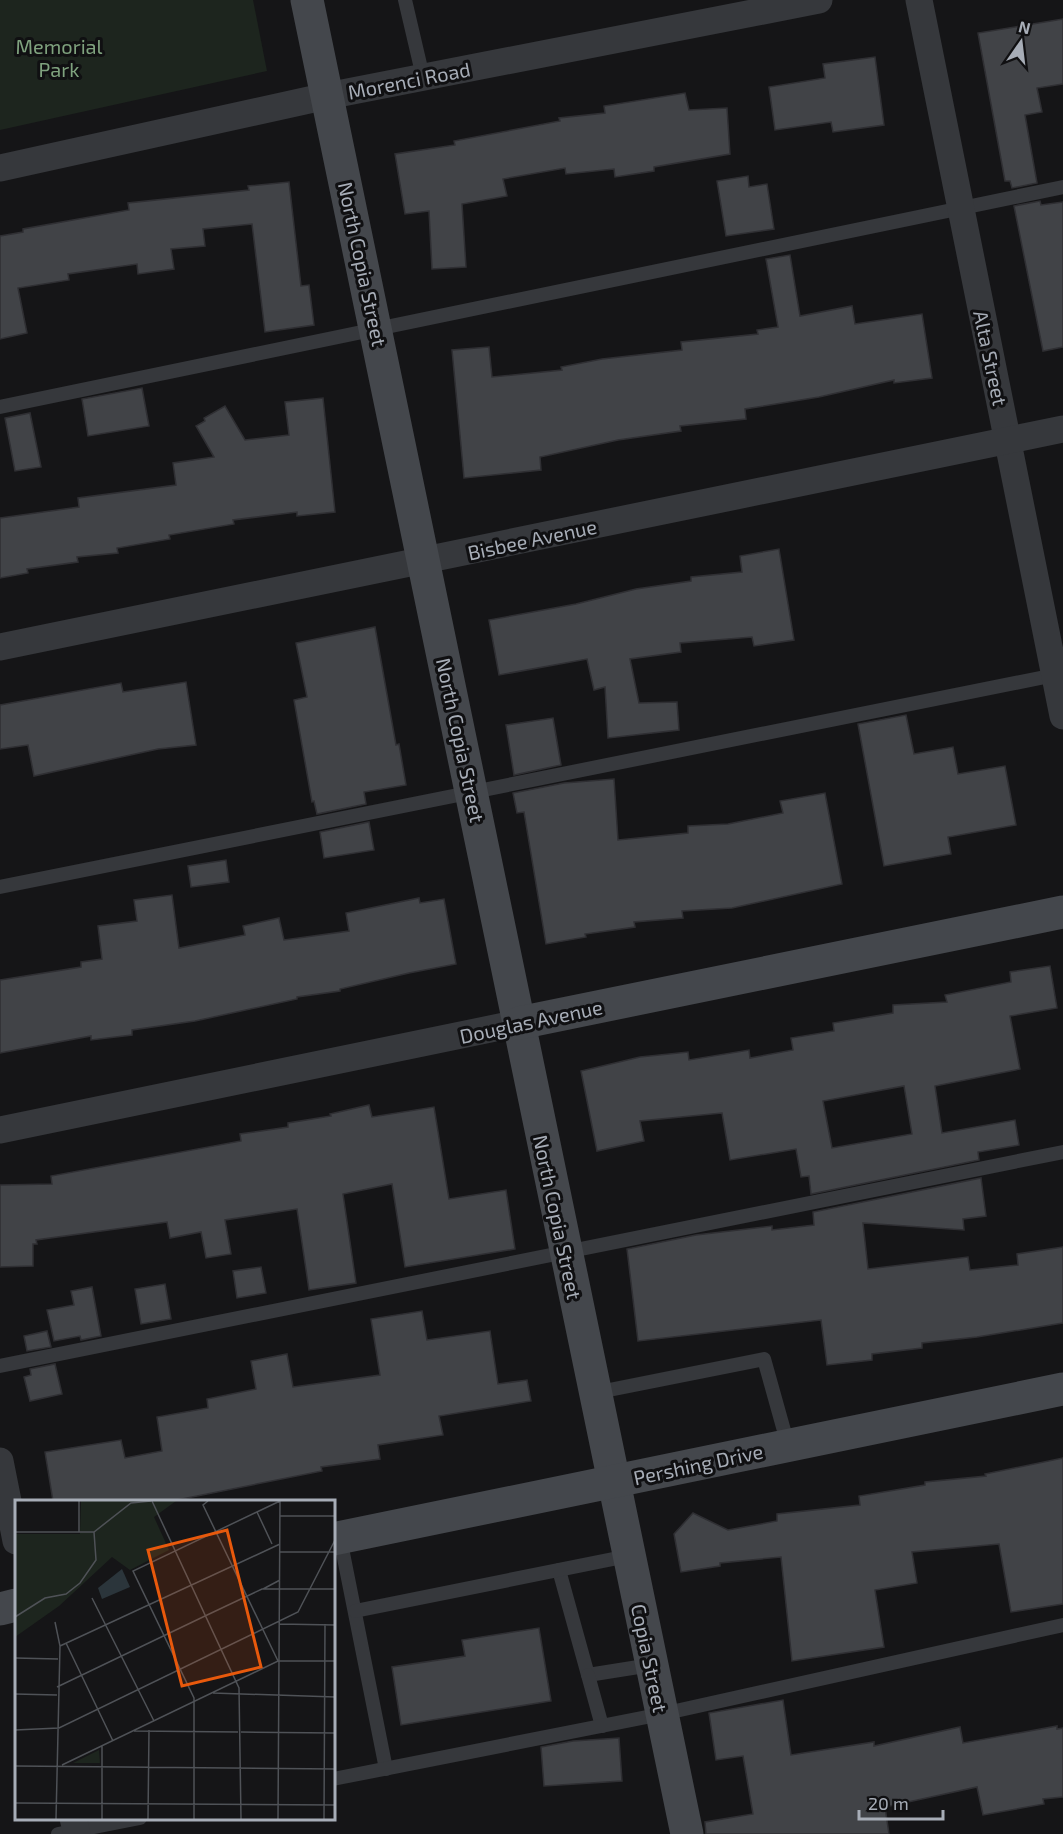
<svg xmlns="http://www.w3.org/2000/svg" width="1063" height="1834" font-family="'Exo 2',sans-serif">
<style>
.green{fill:#1d251e}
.building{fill:#414347;stroke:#2f2f33;stroke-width:1.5;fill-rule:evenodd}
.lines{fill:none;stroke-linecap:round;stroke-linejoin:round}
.service{stroke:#36383c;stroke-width:14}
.minor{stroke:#36383c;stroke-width:27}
.secondary{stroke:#44474c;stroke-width:33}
.labels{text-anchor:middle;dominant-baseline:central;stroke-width:6;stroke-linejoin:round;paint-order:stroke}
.park-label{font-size:20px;fill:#7fa27e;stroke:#101012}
.street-label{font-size:20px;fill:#a7adb7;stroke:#101012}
.inset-road{fill:none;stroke:#4f5257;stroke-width:1.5}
.view{fill:#e8590c;fill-opacity:0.15;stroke:#e8590c;stroke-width:3}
.inset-edge{fill:none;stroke:#a7adb7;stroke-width:3}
</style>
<rect width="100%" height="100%" fill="#151517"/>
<!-- green -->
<polygon class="green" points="0,0 253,0 267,71 0,130"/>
<!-- building -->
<g class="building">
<polygon points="1063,19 1063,84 1037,88 1042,112 1025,115 1037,183 1012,188 1010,181 1005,181 978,33"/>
<polygon points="875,57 884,125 833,132 831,122 775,130 769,87 825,78 823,64"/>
<polygon points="685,93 689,110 727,108 730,154 654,167 654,171 615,177 614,169 566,174 565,168 503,179 507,196 462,204 466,267 432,269 429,211 405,214 395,154 455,145 454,141 560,121 559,118 605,113 604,106"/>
<polygon points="748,176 749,187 767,184 774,229 726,236 717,181"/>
<polygon points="289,182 301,286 309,285 314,325 265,332 252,224 203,229 205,246 171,249 174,269 138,274 137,264 68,274 69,280 18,288 27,333 0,339 0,236 23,232 23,229 129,210 128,203 249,190 248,186"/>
<polygon points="1040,201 1041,205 1063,202 1063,347 1043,351 1014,206"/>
<polygon points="790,255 800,316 852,306 855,324 922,314 932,378 894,383 894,380 819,397 745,409 746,419 680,426 681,431 618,440 540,457 541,470 464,478 452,350 489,347 492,377 562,370 561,367 602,359 682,350 681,342 758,334 757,330 778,327 766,259"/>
<polygon points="142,388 149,426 88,436 82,399"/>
<polygon points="323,398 335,512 297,516 297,512 233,520 234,524 169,535 170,539 117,548 118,553 77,557 78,562 27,569 28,573 0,578 0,518 79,507 78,498 176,485 173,463 214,457 196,426 205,421 204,418 225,406 245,440 289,435 285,402"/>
<polygon points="30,413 41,467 15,471 5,418"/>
<polygon points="779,549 794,640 754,646 752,637 680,643 681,652 630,659 639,703 677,702 679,730 608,738 605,687 594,690 587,659 499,675 489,620 576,604 636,589 691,581 691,577 742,572 740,556"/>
<polygon points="375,627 396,745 399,744 406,785 364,792 366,804 317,814 314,801 312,802 294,700 307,697 296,643"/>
<polygon points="186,682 196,745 158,749 34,776 28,745 0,749 0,705 121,683 123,692"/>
<polygon points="906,715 914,754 953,747 958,774 1005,766 1016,825 948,837 951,854 884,866 858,724"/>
<polygon points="553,718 561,765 514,775 506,725"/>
<polygon points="614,779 618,840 688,833 688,826 728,824 783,813 780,801 825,793 842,884 732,908 682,911 683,918 634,922 635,927 585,934 586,937 546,944 524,812 517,813 513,793 564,783"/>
<polygon points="369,822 374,850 324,858 320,832"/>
<polygon points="226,860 229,882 191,887 188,866"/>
<polygon points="172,895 179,948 245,935 243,926 279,918 284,940 349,931 346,913 419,898 420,903 444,899 456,964 409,973 340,989 340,991 297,997 297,999 195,1021 132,1030 132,1035 91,1040 91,1036 0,1053 0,980 81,967 81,962 102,959 98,926 137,921 134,900"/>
<path d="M1050 966 1057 1008 1010 1016 1020 1069 935 1086 942 1133 1015 1120 1019 1145 978 1152 979 1160 811 1194 809 1176 801 1177 796 1149 730 1160 722 1113 640 1121 644 1141 597 1151 581 1071 640 1057 688 1052 689 1060 749 1050 750 1058 793 1050 791 1038 834 1031 833 1023 893 1013V1005L947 1002 945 995 1011 982 1010 972ZM904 1086 912 1134 832 1148 823 1101Z"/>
<polygon points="369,1105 372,1117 434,1107 449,1199 506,1190 515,1249 405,1267 392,1184 343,1194 356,1283 309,1290 297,1209 225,1220 231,1254 206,1258 201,1232 170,1238 167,1222 36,1240 37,1244 33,1244 33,1266 0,1267 0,1185 52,1184 51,1176 241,1141 240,1134 288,1127 288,1123 331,1116 330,1114"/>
<polygon points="981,1178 986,1216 963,1219 964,1230 863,1223 868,1269 968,1257 970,1270 1018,1265 1017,1254 1063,1247 1063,1323 977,1337 922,1343 922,1348 872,1354 872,1360 827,1365 821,1320 638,1341 627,1249 696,1235 772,1226 772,1230 814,1225 813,1212"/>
<polygon points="261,1267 266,1293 237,1298 233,1271"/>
<polygon points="165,1284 171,1319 141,1324 135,1289"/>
<polygon points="92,1287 101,1336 81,1340 80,1336 54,1341 47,1310 74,1305 71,1291"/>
<polygon points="422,1311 427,1340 490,1331 498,1384 527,1380 531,1401 439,1416 443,1435 378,1445 380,1459 321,1467 322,1471 172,1501 53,1501 45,1452 121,1440 125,1458 162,1451 157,1417 208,1408 207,1399 256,1389 251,1361 287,1354 293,1387 380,1375 371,1319"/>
<polygon points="47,1331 51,1347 27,1351 24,1336"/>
<polygon points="55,1364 62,1394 30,1401 24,1377 31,1375 30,1369"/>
<polygon points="1063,1458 1063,1604 1011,1612 999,1544 912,1552 917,1583 875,1590 884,1647 792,1661 781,1557 720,1563 720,1566 681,1572 674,1534 693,1513 728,1530 777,1521 777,1514 860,1505 859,1496 925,1485 925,1482 986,1476 985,1474"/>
<polygon points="539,1628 551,1701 401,1725 392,1667 465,1656 462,1640"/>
<polygon points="783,1700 791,1755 874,1742 874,1746 960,1727 963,1743 1057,1726 1057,1729 1063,1728 1063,1797 1043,1799 1044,1804 983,1815 977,1787 885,1807 889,1834 706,1834 705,1822 753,1814 743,1756 716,1760 709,1713"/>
<polygon points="619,1738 622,1781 544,1786 541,1747 573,1741"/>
</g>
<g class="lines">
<!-- service -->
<g class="service">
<polyline points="405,0 423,77"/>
<polyline points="0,407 1063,187"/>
<polyline points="0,887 1060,674"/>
<polyline points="0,1366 1063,1152"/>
<polyline points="594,1393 764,1359 788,1445"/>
<polyline points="340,1538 386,1769"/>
<polyline points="559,1570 588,1675 651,1665"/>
<polyline points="355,1611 628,1556"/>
<polyline points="588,1675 602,1726"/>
<polyline points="333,1779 662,1714 1063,1625"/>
<polyline points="58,1834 140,1818"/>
</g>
<!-- minor -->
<g class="minor">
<polyline points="919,0 1063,716"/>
<polyline points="0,168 327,96 819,0"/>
<polyline points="0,647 1063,429"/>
<polyline points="0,1130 519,1023"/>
<polyline points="0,1461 16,1541"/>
<polyline points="73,1818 77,1834"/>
</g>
<!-- secondary -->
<g class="secondary">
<polyline points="307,0 687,1834"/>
<polyline points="519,1023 1063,912"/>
<polyline points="333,1539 1063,1389"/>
<polyline points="0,1609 16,1605"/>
</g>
</g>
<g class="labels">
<!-- park labels -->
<g class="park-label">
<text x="59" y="46">Memorial<tspan x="59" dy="23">Park</tspan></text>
</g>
<!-- street labels -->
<g class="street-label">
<text transform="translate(409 80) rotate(-11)">Morenci Road</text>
<text transform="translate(363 264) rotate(78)">North Copia Street</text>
<text transform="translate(991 358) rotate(78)">Alta Street</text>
<text transform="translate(532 539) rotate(-12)">Bisbee Avenue</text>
<text transform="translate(461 740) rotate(78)">North Copia Street</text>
<text transform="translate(531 1021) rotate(-12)">Douglas Avenue</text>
<text transform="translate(558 1217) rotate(78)">North Copia Street</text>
<text transform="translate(698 1464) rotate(-12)">Pershing Drive</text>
<text transform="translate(650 1658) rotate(78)">Copia Street</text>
</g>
</g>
<!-- overview -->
<g transform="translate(15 1500)">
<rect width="320" height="320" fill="#151517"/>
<path d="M66 1H161L139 17 154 50 115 70 97 57 44 106 0 137V34H65ZM84 250 85 263H58Z" fill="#1d251e"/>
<path d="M107 69 115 87 87 99 83 88Z" fill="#2b353b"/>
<path class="inset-road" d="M137 1 224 188 226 319M193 1 188 5 263 161M242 12 257 44M265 16H320M0 32H79L116 3 136 1M64 32V1M265 52H320M248 89 265 80M77 98 139 221M190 116 247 89H320M0 117 30 98 51 94 65 83 81 60 79 32M40 122 45 146 41 319M264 124 320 125M51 143 98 241M45 146 265 44M0 158 43 159M42 187 190 116M198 193 320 197M0 194 42 195M0 230 44 228 283 112 320 40M119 231 223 232M226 232 320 233M87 246V319M47 265 263 161H320M0 266 320 269M0 303 320 305M133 319 134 230M179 319V198L118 71 265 1M263 319 265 1M309 319 310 124"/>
<path class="view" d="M212 30 246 167 167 186 133 50Z"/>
<rect width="320" height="320" class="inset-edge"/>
</g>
<!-- north arrow -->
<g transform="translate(1021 42) rotate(14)" stroke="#101012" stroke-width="4.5" paint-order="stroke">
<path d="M0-4.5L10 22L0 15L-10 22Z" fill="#a7adb7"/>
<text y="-9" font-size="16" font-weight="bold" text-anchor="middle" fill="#a7adb7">N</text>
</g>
<!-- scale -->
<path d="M859 1810v9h84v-9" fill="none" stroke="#a7adb7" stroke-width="3"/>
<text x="868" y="1810" font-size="18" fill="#a7adb7" stroke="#101012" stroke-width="4.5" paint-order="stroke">20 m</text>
</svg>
